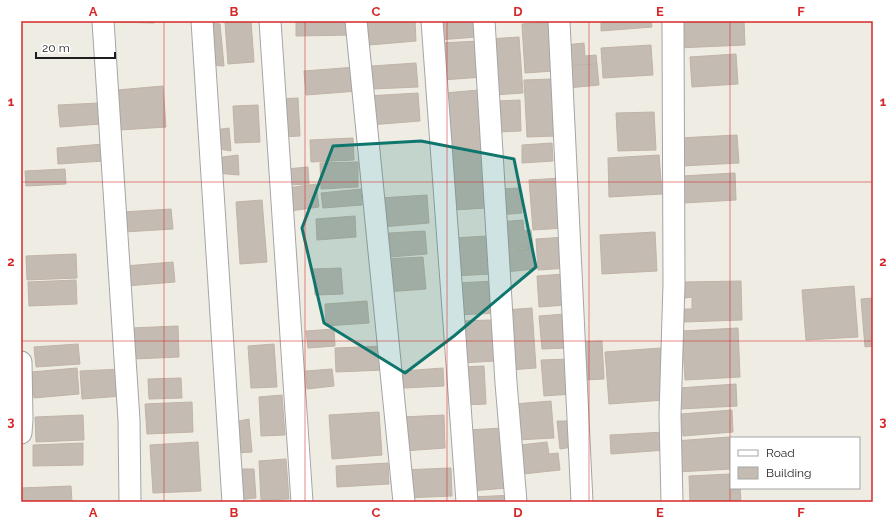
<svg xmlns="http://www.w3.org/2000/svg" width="894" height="523" font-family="Raleway,sans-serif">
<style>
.building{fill:#c4bbb3;stroke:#c1b3a6}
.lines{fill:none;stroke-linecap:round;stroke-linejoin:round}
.street-casing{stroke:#a5a5a5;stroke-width:23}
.street{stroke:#fff;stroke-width:21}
.marked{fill:#0f766e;fill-opacity:0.2;stroke:#0f766e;stroke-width:3;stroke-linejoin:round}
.grid{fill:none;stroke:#d62828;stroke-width:1;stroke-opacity:0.55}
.neatline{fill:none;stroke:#d62828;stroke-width:1.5}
.grid-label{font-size:13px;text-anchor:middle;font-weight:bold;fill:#d62828}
</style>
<rect width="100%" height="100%" fill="#efece4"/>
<!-- building -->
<g class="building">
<polygon points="115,21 154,21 154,23 115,22"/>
<polygon points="251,21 254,62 228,64 225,22"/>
<polygon points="296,21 349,21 351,35 296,36"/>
<polygon points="368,21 415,21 416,41 369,45"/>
<polygon points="437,21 476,21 477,37 438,40"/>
<polygon points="601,21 651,21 652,27 601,31"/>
<polygon points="676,21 744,21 745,45 677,48"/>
<polygon points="550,22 554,71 525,73 522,24"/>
<polygon points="208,23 220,24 224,66 211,65"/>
<polygon points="519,37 523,93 493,95 489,39"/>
<polygon points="480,41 483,77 442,80 440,43"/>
<polygon points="584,43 585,56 596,55 597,64 566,66 565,45"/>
<polygon points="651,45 653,75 603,78 601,48"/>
<polygon points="736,54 738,84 692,87 690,57"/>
<polygon points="416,63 418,87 373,89 372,66"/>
<polygon points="597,64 599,85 568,88 566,66"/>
<polygon points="356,67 358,91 306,95 304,71"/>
<polygon points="553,79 556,136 527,137 524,80"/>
<polygon points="163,86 166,127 120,130 117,90"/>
<polygon points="479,90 487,208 453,210 445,93"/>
<polygon points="418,93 420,121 369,125 367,96"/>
<polygon points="298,98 300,136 280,137 278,99"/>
<polygon points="520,100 521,131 498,132 497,101"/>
<polygon points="99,103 101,124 60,127 58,105"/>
<polygon points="258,105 260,142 235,143 233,106"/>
<polygon points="654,112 656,150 618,151 616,113"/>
<polygon points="229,128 231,151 214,148 214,130"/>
<polygon points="737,135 739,163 681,166 679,138"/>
<polygon points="353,138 354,160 311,162 310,140"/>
<polygon points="552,143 553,161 522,163 522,145"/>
<polygon points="103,144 104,161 58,164 57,148"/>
<polygon points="238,155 239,175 216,173 216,158"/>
<polygon points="659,155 662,194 609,197 608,158"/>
<polygon points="358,162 358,187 321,189 320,163"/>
<polygon points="308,167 309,184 288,185 287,169"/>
<polygon points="65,169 66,184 26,186 25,171"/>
<polygon points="735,173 736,200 684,203 682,176"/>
<polygon points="561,178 564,228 533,230 529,180"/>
<polygon points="316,184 319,207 290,211 287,188"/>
<polygon points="520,188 522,213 499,215 497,189"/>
<polygon points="361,189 362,205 323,208 321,193"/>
<polygon points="427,195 429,223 382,227 380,198"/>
<polygon points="262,200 267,262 240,264 236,202"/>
<polygon points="171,209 173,229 124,232 123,212"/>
<polygon points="355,216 356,237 317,240 316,219"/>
<polygon points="523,220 524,231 531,230 533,247 501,250 498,222"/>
<polygon points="425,231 427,254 391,257 389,233"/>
<polygon points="655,232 657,271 602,274 600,235"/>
<polygon points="488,236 491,274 454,276 452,238"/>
<polygon points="566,237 568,268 538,270 536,239"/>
<polygon points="533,248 535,269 505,272 503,251"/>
<polygon points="76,254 77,278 27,280 26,256"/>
<polygon points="423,257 426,289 386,292 383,259"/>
<polygon points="173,262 175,282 126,286 125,266"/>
<polygon points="341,268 343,294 315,295 313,269"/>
<polygon points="564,274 566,305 539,307 537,276"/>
<polygon points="76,280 77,304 29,306 28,282"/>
<polygon points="497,281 498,313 457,315 456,283"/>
<polygon points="741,281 742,320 684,322 684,309 692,309 692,297 685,298 684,282"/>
<polygon points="854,286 858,337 806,340 802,290"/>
<polygon points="873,298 873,346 865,347 861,299"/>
<polygon points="367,301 369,323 326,326 325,304"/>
<polygon points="532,308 536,368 509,370 505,310"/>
<polygon points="565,314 568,348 542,349 539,316"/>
<polygon points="492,320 495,361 462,363 460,321"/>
<polygon points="178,326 179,357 133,359 131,328"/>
<polygon points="738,328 740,377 685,380 682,331"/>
<polygon points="334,329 335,346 308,348 306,331"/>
<polygon points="602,341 604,379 582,380 580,342"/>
<polygon points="78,344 80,364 36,367 34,347"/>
<polygon points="274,344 277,387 251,388 248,346"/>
<polygon points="384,346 384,370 336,372 335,348"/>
<polygon points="661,348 665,400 609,404 605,352"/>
<polygon points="569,359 572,394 544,396 541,360"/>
<polygon points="484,366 486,404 461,405 459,367"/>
<polygon points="77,368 79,394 34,398 31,372"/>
<polygon points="443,368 444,386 404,388 403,371"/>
<polygon points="122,369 123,396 82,399 80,371"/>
<polygon points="332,369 334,386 307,389 306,371"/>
<polygon points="181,378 182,398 149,399 148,379"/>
<polygon points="736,384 737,406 681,409 679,388"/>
<polygon points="282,395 285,435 261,436 259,397"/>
<polygon points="551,401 554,438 517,440 514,404"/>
<polygon points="192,402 193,432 147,434 145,404"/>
<polygon points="732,410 733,432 683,436 681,414"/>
<polygon points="379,412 382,455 332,459 329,415"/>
<polygon points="83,415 84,440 36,442 35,417"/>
<polygon points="444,415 445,448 403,451 402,417"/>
<polygon points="249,419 252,452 237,453 234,422"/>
<polygon points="557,421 569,421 572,447 560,449"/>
<polygon points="504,428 508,488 469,491 465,430"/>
<polygon points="665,432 666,450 611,454 610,435"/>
<polygon points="730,437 731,469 677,472 674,441"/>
<polygon points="198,442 201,491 153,493 150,445"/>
<polygon points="547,442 549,454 558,453 560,470 523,474 520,445"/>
<polygon points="83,443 83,465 33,466 33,445"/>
<polygon points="286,459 289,499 261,500 259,461"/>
<polygon points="388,463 389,484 337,487 336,466"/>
<polygon points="451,468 452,496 404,498 402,470"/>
<polygon points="235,469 254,469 256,498 237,500"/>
<polygon points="731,474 731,488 740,488 741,502 690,502 689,476"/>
<polygon points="71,486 72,502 21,502 21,488"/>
<polygon points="514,495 514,502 471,502 471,497"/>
</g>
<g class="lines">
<defs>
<g id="street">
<polyline points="103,21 129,420 130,502"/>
<polyline points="202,21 233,502"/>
<polyline points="270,21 302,502"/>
<polyline points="356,21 404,502"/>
<polyline points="432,21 467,502"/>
<polyline points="484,21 506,383 516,502"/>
<polyline points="559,21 582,502"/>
<polyline points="21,362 22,419 21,433"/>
<polyline points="672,502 670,415 674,284 673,21"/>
</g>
</defs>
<!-- street casing -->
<use href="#street" class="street-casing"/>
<!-- street -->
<use href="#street" class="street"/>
</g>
<!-- marked area -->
<path class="marked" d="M421 141 514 159 536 267 454 336 405 373 324 323 302 228 333 146Z"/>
<!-- grid -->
<path class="grid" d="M164 21V502M305 21V502M447 21V502M589 21V502M730 21V502M21 182H873M21 341H873"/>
<!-- border -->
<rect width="894" height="523" fill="none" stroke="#ffffff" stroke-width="44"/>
<!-- legend -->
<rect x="730" y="437" width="130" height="52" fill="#ffffff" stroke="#a5a5a5"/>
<rect x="738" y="450" width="20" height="6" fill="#ffffff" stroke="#a5a5a5"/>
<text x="766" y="457" font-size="12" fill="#1e1e1e">Road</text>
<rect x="738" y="467" width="20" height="12" fill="#c4bbb3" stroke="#a5a5a5"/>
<text x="766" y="477" font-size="12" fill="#1e1e1e">Building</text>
<!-- scale -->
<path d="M36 52v6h79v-6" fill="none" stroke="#1e1e1e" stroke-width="2"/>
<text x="42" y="52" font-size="12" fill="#1e1e1e" stroke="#ffffff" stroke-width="3" paint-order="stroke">20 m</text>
<rect x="22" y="22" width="850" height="479" class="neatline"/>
<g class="grid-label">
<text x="93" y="16">A</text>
<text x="234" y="16">B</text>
<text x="376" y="16">C</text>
<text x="518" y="16">D</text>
<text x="660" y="16">E</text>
<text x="801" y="16">F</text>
<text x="11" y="106">1</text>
<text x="883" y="106">1</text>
<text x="11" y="266">2</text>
<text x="883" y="266">2</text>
<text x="11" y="426">3</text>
<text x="883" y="426">3</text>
<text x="93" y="517">A</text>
<text x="234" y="517">B</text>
<text x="376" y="517">C</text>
<text x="518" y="517">D</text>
<text x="660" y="517">E</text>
<text x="801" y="517">F</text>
</g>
</svg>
